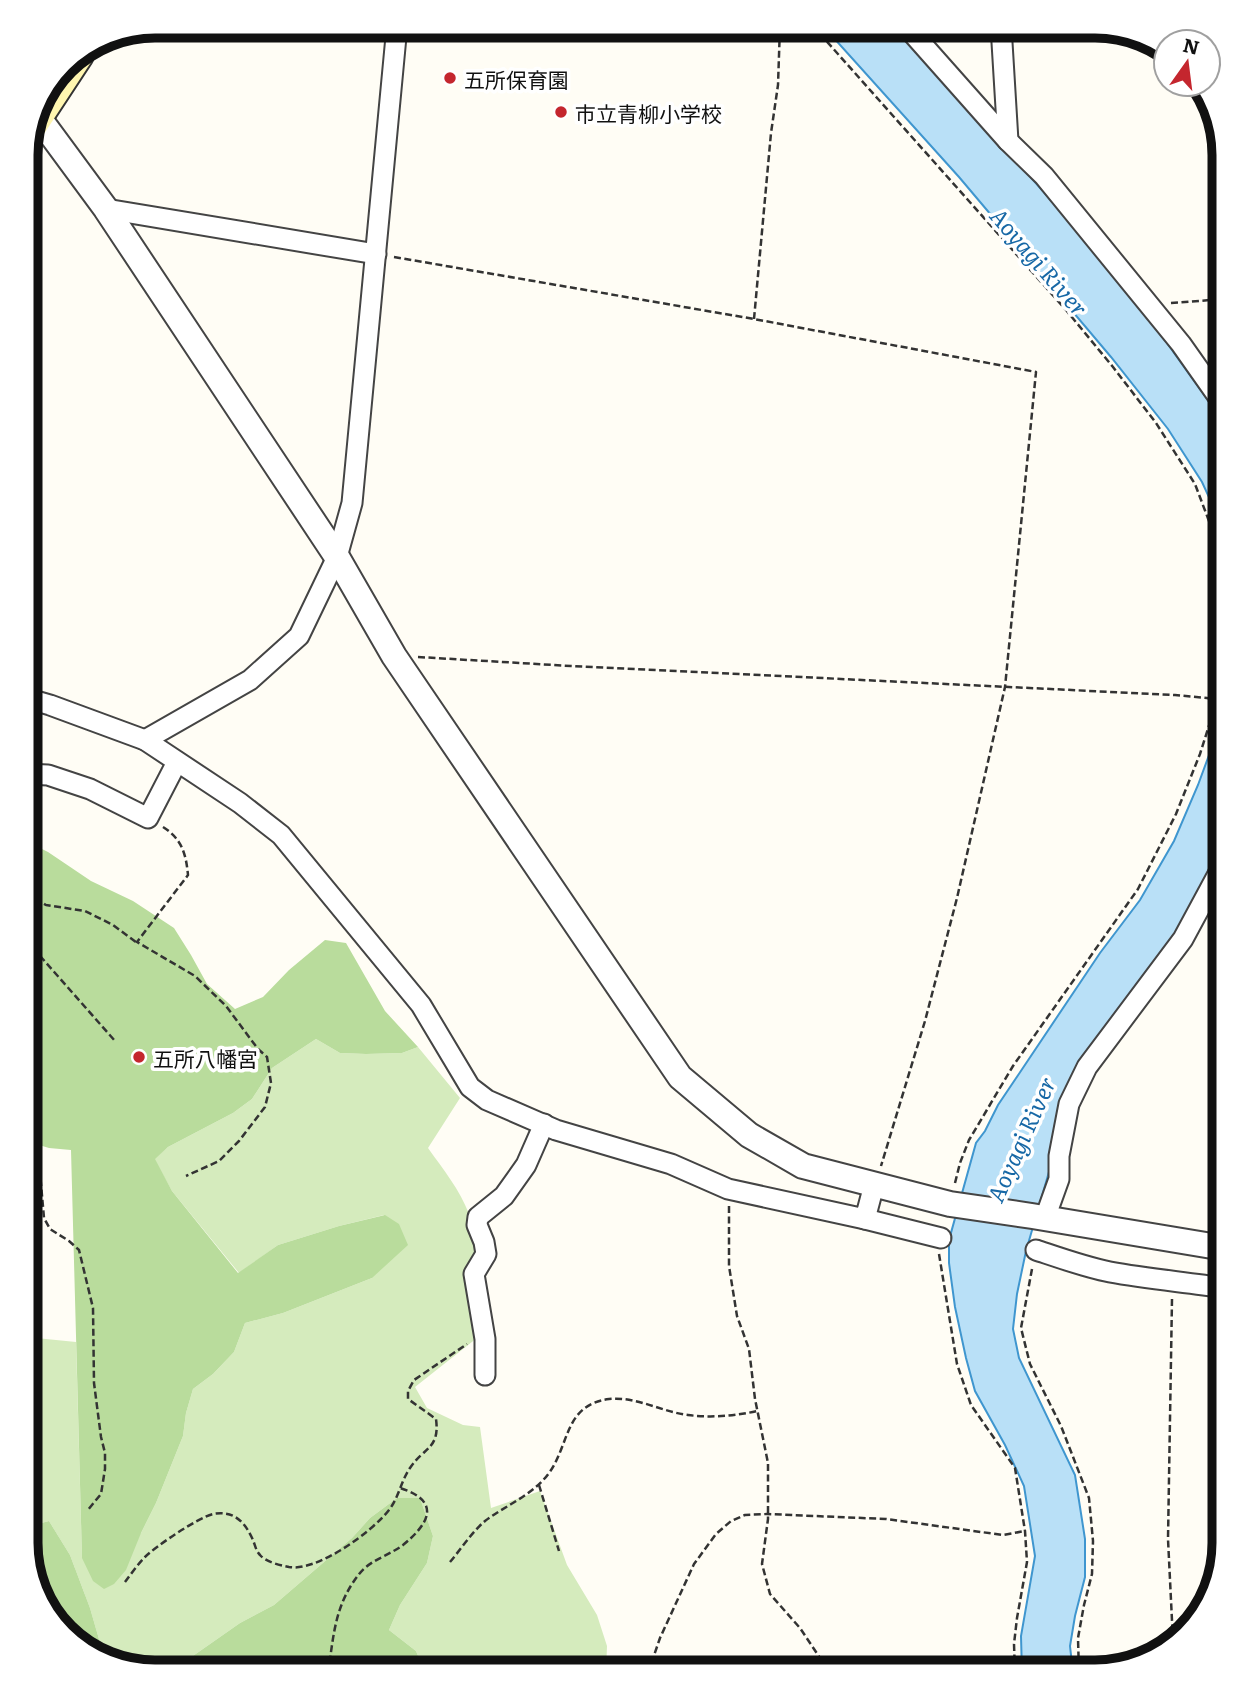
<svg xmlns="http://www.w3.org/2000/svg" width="1250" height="1699" font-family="Literata,'Noto Sans JP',serif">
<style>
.green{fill:#d5ebbd}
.forest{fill:#b9dc9c}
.water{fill:#b9e0f7;stroke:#3f96cf;stroke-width:2}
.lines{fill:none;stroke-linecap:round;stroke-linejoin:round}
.minor-casing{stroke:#444;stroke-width:23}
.tertiary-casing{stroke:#444;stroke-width:28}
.secondary-casing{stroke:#333;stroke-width:32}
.path{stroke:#333;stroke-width:2.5;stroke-dasharray:7 3.5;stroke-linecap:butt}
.minor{stroke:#fff;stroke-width:19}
.tertiary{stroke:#fff;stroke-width:24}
.secondary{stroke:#fff6b0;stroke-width:28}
.poi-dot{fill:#c4262e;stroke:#fff;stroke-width:2.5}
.labels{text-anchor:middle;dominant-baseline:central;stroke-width:7;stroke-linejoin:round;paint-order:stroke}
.poi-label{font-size:21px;fill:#111;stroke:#fff;text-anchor:start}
.water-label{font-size:23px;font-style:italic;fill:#1768a6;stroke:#fff}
.rim{fill:none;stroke:#111;stroke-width:9}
</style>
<rect width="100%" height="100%" fill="#fffdf5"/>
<!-- green -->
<path class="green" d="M316 1039 340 1053 366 1054 402 1053 418 1047 460 1098 428 1148C443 1169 460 1190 469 1214 482 1252 480 1294 482 1334L415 1387 427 1408 463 1425 480 1427 491 1508 540 1491 567 1565 597 1615 607 1646 606 1673H425L416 1651 389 1630 400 1605 427 1563 433 1536 420 1498H397L370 1518 352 1538 274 1605 240 1623 170 1672H148L105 1660 90 1608 70 1555 49 1521 26 1527V1370L28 1368 30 1351 26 1346V1337L76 1342 82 1558 141 1533 156 1503 183 1436 186 1413 193 1389 213 1374 234 1352 245 1323 283 1313 372 1278 384 1215 339 1226 278 1245 239 1273 172 1191 154 1159 168 1147 233 1113 252 1099 272 1068Z"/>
<!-- forest -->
<g class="forest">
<polygon points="26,841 48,852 91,881 133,901 174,928 191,955 207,984 235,1009 263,997 289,970 325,940 346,943 385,1011 418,1047 402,1053 366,1054 340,1053 316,1039 272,1068 252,1099 233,1113 168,1147 155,1159 172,1191 238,1273 278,1245 339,1226 385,1215 399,1224 408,1245 372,1278 283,1313 245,1323 234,1352 213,1374 193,1389 186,1413 183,1436 156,1503 141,1533 126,1570 114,1584 104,1589 93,1581 82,1558 71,1150 49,1148 26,1141"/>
<polygon points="397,1498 420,1498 433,1536 427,1563 400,1605 389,1630 416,1651 425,1673 170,1672 240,1623 274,1605 352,1538 370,1518"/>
<polygon points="49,1521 70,1555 90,1608 105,1660 91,1655 44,1608 26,1543 26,1527"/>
</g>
<!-- water -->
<g class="water">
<polygon points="823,26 898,26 1098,254 1167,343 1217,413 1224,424 1224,545 1219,519 1202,482 1168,429 1111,357 959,177"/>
<polygon points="1224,705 1224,843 1196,900 1170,941 1117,1017 1053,1158 1026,1251 1017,1294 1013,1329 1019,1358 1075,1475 1085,1539 1085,1577 1075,1616 1070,1646 1073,1673 1022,1673 1021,1636 1035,1556 1024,1486 1005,1445 975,1391 966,1358 955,1307 949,1263 949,1240 976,1143 985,1131 998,1105 1100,953 1140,900 1174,841 1198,785 1212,747"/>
</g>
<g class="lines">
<defs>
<g id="minor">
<polyline points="906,26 1008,141 1044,176 1181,344 1224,405"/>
<polyline points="1001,26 1008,141"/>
<polyline points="106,209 376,254"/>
<polyline points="26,698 50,705 145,740 240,803 281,835 421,1005 470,1087 487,1100 556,1130 671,1164 728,1189 865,1219 874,1185"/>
<polyline points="145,740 250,680 299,636 337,557 352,503 397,26"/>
<polyline points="26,774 48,775 90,789 148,818 177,762"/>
<polyline points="1045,1218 1059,1179 1059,1156 1069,1104 1087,1067 1183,939 1224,863"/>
<polyline points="865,1219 941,1238"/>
<path d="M1036 1250C1060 1258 1085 1267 1110 1272 1148 1279 1185 1282 1224 1288"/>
<polyline points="485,1375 485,1339 474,1274 486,1254 484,1242 477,1225 478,1217 504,1196 526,1165 544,1124"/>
</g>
<polyline id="tertiary" points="36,114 106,209 337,557 394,656 680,1077 749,1135 803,1166 950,1204 1032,1216 1224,1248"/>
<polyline id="secondary" points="33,125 79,55"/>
</defs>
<!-- minor casing -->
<use href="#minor" class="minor-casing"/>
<!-- tertiary casing -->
<use href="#tertiary" class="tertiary-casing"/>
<!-- secondary casing -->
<use href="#secondary" class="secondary-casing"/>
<!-- path -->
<g class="path">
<polyline points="813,26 1066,310 1113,367 1156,423 1195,484 1218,545 1224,597"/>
<polyline points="394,257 754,319 1036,372 1005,687 957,898 925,1021 881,1166"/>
<polyline points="1171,303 1224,299"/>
<polyline points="754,319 771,133 778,85 780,26"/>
<polyline points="418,657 571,666 1175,695 1207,698 1215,700"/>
<path d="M163 827C182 839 186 854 188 875L137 942 195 976 226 1006 258 1049 267 1057 271 1083 265 1107 239 1141 219 1161 186 1176"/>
<polyline points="26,893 46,905 85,911 113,925 136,942"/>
<polyline points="26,940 115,1041"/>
<polyline points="26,1130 38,1150 44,1218 50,1229 69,1241 79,1250 93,1308 94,1383 101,1437 105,1453 105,1469 101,1494 87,1511"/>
<polyline points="955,1183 960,1163 969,1140 1013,1066 1138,889 1176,814 1200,754 1213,713 1224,659"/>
<polyline points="729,1206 729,1266 737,1316 749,1349 755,1399 768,1463 768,1519 762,1564 770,1594 800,1628 824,1664 825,1673"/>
<polyline points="939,1254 957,1364 971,1405 1015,1468 1025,1531 1027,1562 1017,1618 1014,1644 1015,1673"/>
<polyline points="1032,1269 1021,1328 1030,1364 1061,1426 1089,1498 1093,1541 1092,1574 1084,1605 1078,1638 1079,1673"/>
<polyline points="1172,1299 1168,1539 1173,1641"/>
<polyline points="539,1485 559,1551"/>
<path d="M450 1562C461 1549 472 1532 485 1521 506 1505 533 1495 549 1473 570 1444 564 1405 609 1399 636 1396 662 1412 688 1415 711 1418 735 1416 757 1411"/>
<path d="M125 1582C131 1574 138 1564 145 1557 156 1546 199 1517 213 1514 234 1510 245 1522 253 1540 255 1545 256 1551 260 1555 266 1562 279 1565 289 1567 317 1572 372 1532 389 1510 399 1497 401 1481 410 1468 424 1447 440 1449 436 1419L408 1399V1391L414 1380 467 1344"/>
<path d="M328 1673C333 1641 334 1612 352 1584 356 1578 360 1572 366 1567 377 1558 391 1554 403 1545 430 1523 441 1501 400 1488"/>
<polyline points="648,1673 660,1638 694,1564 716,1534 731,1521 745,1515 767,1514 886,1519 1003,1535 1025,1531"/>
</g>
<!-- minor -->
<use href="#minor" class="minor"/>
<!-- tertiary -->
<use href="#tertiary" class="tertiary"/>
<!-- secondary -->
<use href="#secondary" class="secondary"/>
</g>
<!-- markers -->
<g class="poi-dot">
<circle cx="450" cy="78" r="7"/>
<circle cx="561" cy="112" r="7"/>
<circle cx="139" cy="1057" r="7"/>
</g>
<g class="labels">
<!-- poi labels -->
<g class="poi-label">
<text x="464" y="78">五所保育園</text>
<text x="575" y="112">市立青柳小学校</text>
<text x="153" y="1057">五所八幡宮</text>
</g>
<!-- water labels -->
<g class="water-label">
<text transform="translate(1040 261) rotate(49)">Aoyagi River</text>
<text transform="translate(1020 1139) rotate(-66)">Aoyagi River</text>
</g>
</g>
<!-- crop -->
<path d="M0 0H1250V1699H0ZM155 38H1095A117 117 0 0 1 1212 155V1543A117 117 0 0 1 1095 1660H155A117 117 0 0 1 38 1543V155A117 117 0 0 1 155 38Z" fill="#fff" fill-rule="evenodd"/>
<path class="rim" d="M155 38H1095A117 117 0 0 1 1212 155V1543A117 117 0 0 1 1095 1660H155A117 117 0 0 1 38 1543V155A117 117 0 0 1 155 38Z"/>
<!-- north arrow -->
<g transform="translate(1187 63) rotate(14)"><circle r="33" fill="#ffffff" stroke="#a0a0a0" stroke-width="2"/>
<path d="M0-5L12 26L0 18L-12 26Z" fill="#c4262e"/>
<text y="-10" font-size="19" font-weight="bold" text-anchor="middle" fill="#111111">N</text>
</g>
</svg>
